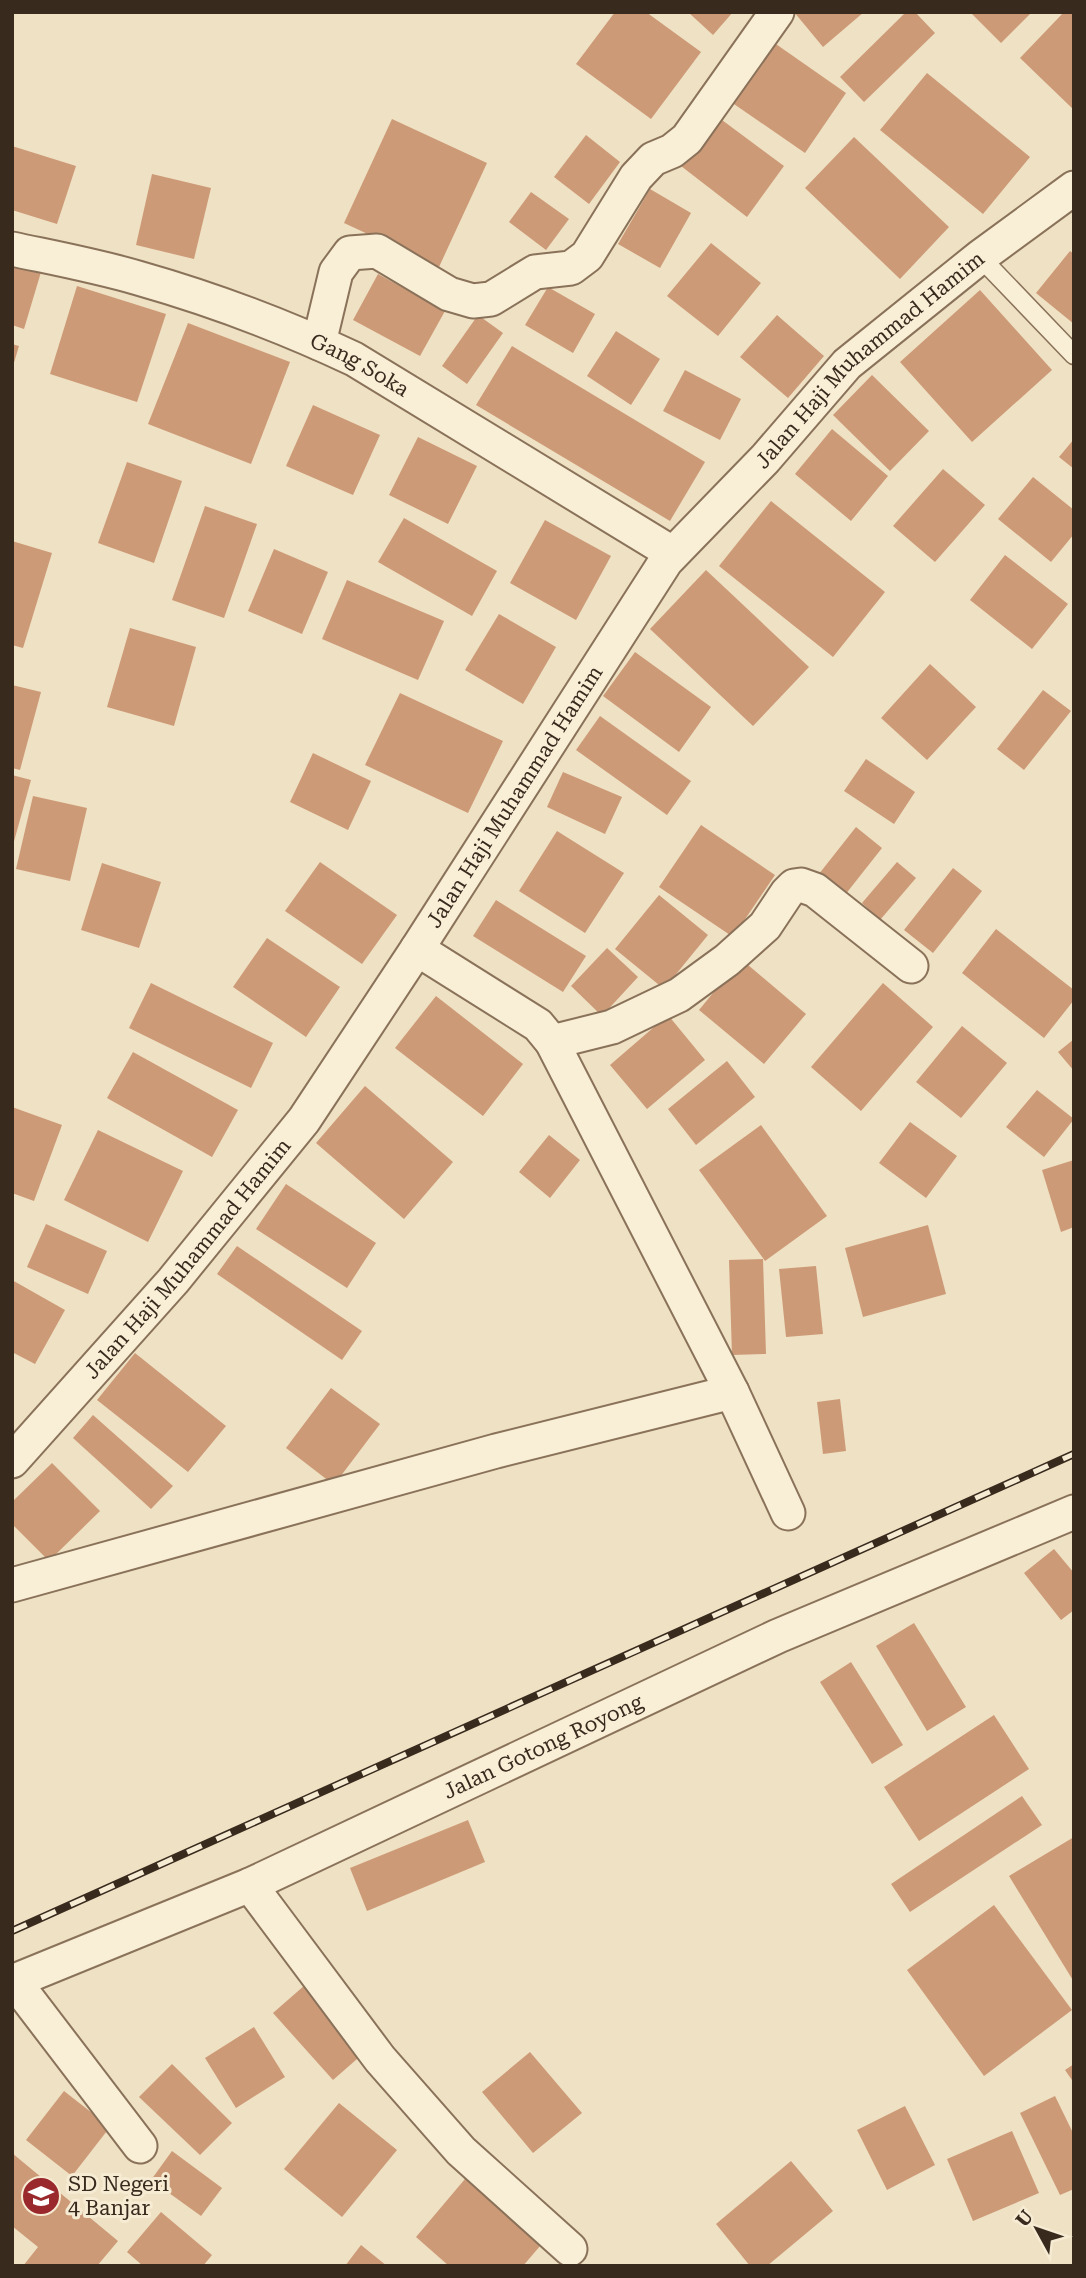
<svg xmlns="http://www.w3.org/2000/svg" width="1086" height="2278" font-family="'Roboto Serif',serif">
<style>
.building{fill:#cd9a78}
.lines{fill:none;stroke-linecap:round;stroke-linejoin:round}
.lane-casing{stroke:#897259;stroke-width:21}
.street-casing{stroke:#897259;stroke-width:37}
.lane{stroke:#f9eed6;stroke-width:18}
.street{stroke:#f9eed6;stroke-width:33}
.rail-casing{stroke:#392a1e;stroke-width:8}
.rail{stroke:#f6ebd3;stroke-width:5;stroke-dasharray:16;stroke-linecap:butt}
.labels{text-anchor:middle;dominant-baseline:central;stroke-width:6;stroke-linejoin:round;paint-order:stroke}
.street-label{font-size:21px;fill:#392a1e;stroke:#f6ebd3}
.poi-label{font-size:21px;fill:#392a1e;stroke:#f6ebd3;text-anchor:start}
</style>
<rect width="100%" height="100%" fill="#efe1c3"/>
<!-- building -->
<g class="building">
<polygon points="615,12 646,12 701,52 651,119 576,64"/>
<polygon points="688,12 733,12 713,35"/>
<polygon points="794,12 864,12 823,47"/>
<polygon points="906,12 915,12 935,33 864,102 840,77"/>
<polygon points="970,12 1032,12 1001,43"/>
<polygon points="1064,12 1074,12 1074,110 1020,58"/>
<polygon points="773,42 846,93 805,153 731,102"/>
<polygon points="927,73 1030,157 983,214 880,130"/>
<polygon points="718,117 784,166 747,217 681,166"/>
<polygon points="392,119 487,163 439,267 344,223"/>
<polygon points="586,135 620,162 589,204 554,177"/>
<polygon points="854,137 949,227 900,279 805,188"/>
<polygon points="12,146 76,166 57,224 12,210"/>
<polygon points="152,174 211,188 194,259 136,245"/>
<polygon points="650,189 691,213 660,268 618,244"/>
<polygon points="531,192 569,219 546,250 509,222"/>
<polygon points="711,243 761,283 718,336 667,296"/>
<polygon points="1070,251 1074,254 1074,324 1036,293"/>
<polygon points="12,264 41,272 24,329 12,325"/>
<polygon points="378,274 445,311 420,356 353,320"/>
<polygon points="77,286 166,314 137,402 50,374"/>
<polygon points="548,287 595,314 573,353 525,325"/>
<polygon points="980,290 1052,370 972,442 900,362"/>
<polygon points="478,315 503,333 467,384 442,366"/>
<polygon points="777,315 824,356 788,398 740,357"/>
<polygon points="188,323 290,362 251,464 148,424"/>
<polygon points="616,331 660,359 631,405 587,376"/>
<polygon points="12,344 19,346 13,366 12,366"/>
<polygon points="512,346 705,462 670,521 476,405"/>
<polygon points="685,370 741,399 720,440 663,411"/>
<polygon points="872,375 929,431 890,471 833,415"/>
<polygon points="313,405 380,435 353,495 286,466"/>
<polygon points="832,429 888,476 851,521 795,474"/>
<polygon points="418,437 477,466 448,524 389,495"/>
<polygon points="1074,439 1074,469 1059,457"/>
<polygon points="127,462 182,481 154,563 98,543"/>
<polygon points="943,469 985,505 935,562 893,526"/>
<polygon points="1033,477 1074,510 1074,534 1051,562 998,519"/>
<polygon points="771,501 885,592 833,657 719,566"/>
<polygon points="205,506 257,524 224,618 172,600"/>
<polygon points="404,518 497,571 472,616 378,562"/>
<polygon points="545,520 611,556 576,620 510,583"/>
<polygon points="12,541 52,553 23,648 12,645"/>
<polygon points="274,549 328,572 302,634 248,611"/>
<polygon points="1005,555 1068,604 1032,649 970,600"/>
<polygon points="706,570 809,667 753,726 650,629"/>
<polygon points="347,580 444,621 418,680 322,639"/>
<polygon points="499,614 556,647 523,704 465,670"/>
<polygon points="130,628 196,647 174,726 107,707"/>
<polygon points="635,652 711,707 679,752 603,696"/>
<polygon points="930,664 976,707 927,760 881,718"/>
<polygon points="12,685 41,692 20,770 12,768"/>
<polygon points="1043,690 1071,711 1024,770 997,749"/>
<polygon points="400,693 503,741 468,813 365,765"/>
<polygon points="600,716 691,781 667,815 576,750"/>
<polygon points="313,753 371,781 348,830 290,802"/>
<polygon points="866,759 915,792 894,824 844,791"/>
<polygon points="563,772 622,797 605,834 547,807"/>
<polygon points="12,775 31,780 13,845 12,845"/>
<polygon points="33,796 87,808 70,881 16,869"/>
<polygon points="701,825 775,875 733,937 659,887"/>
<polygon points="856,827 882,848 841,900 815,879"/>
<polygon points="557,831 624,873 585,933 519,891"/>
<polygon points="320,862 397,915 362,964 285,911"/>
<polygon points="897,862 916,878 880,920 862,903"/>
<polygon points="102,863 161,882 139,948 81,930"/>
<polygon points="953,868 982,891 933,953 904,930"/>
<polygon points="659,895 708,935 664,989 615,949"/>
<polygon points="496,900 586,956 563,992 473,936"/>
<polygon points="996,929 1074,990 1074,1000 1044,1038 962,973"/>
<polygon points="267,938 340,987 306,1037 233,987"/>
<polygon points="607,948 638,977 602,1016 571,986"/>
<polygon points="741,959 806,1014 764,1064 699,1010"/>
<polygon points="151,983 273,1043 251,1088 129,1028"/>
<polygon points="883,983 933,1027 861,1111 811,1067"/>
<polygon points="436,996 523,1064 483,1116 395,1048"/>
<polygon points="668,1015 705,1060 647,1109 610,1065"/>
<polygon points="962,1026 1007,1063 961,1118 916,1082"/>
<polygon points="1074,1039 1074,1071 1058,1052"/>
<polygon points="133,1052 238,1110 212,1157 107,1098"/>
<polygon points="727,1061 755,1097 696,1145 668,1109"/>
<polygon points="365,1086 453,1162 404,1219 316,1143"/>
<polygon points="1037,1090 1074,1119 1044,1157 1006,1127"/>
<polygon points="12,1107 62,1125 34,1201 12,1193"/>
<polygon points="910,1122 957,1156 926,1198 879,1163"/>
<polygon points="761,1125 827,1216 765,1261 699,1170"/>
<polygon points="98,1130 183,1171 148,1242 64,1200"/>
<polygon points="549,1135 580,1160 550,1198 519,1172"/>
<polygon points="1074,1160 1074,1227 1061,1232 1042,1170"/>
<polygon points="286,1184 376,1243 347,1288 256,1229"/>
<polygon points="46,1224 107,1251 88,1294 27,1267"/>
<polygon points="928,1225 946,1294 863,1317 845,1248"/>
<polygon points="237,1246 362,1331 342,1360 217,1274"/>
<polygon points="763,1259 766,1354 732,1355 729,1260"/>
<polygon points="816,1266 823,1334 786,1337 779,1269"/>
<polygon points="12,1280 65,1310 35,1364 12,1352"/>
<polygon points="135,1353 226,1426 188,1472 97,1400"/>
<polygon points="331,1388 380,1424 334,1485 286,1448"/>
<polygon points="840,1399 846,1451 823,1454 817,1402"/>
<polygon points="93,1415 173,1486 151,1509 73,1438"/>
<polygon points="52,1463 100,1511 49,1561 12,1524 12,1502"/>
<polygon points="1054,1549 1074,1573 1074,1610 1061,1620 1024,1573"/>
<polygon points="914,1623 966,1707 927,1731 876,1646"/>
<polygon points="851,1662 903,1745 872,1764 820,1682"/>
<polygon points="994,1715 1029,1769 919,1841 884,1787"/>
<polygon points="1022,1796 1042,1825 910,1912 891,1884"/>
<polygon points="468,1820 485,1862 367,1911 350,1868"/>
<polygon points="1074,1837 1074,1982 1009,1876"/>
<polygon points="994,1905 1072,2010 984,2076 907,1970"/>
<polygon points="305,1985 365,2052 333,2080 273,2013"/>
<polygon points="254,2027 285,2077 236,2108 205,2058"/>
<polygon points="530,2052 582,2113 533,2153 482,2092"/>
<polygon points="172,2064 232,2123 200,2155 139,2097"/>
<polygon points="1074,2064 1074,2083 1065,2070"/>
<polygon points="64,2091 110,2127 72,2176 26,2140"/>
<polygon points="1055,2096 1074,2135 1074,2189 1060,2195 1020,2113"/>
<polygon points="339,2103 397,2150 342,2217 284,2169"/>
<polygon points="905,2106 935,2165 887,2190 857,2130"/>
<polygon points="1012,2131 1039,2193 973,2221 947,2159"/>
<polygon points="172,2151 222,2188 201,2216 151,2180"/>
<polygon points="12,2153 118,2241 97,2266 23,2266 38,2247 12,2226"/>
<polygon points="791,2161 833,2211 767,2266 750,2266 716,2224"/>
<polygon points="470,2173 546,2239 523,2266 449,2266 416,2237"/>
<polygon points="161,2212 212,2255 203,2266 143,2266 127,2252"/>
<polygon points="361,2245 387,2266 345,2266"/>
</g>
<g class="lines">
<defs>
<polyline id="lane" points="980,257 1074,355"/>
<g id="street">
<path id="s1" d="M12 249C54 258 97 266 138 278 212 299 284 326 354 359L672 553"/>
<polyline points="319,343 336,272 350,253 377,251 449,294 473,301 491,299 535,272 571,268 587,256 636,177 653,159 672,151 687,139 777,12"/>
<polyline points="417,949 538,1025 552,1042 732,1392 788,1513"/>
<polyline points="552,1042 612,1027 679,995 727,960 765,926 787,893 794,886 801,885 815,890 911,966"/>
<path id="s2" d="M12 1461 173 1281 304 1120 417 949 666 561 765 459 847 364 980 257 1074 188"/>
<polyline points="12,1585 496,1451 732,1392"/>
<polyline points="250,1885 380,2059 461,2151 570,2249"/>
<polyline points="14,1981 140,2146"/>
<path id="s3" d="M12 1982 250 1885 778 1636 1074 1512"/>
</g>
</defs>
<!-- lane casing -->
<use href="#lane" class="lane-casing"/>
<!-- street casing -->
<use href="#street" class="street-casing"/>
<!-- lane -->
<use href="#lane" class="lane"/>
<!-- street -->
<use href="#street" class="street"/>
<defs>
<polyline id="rail" points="12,1931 1074,1454"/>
</defs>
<!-- rail casing -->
<use href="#rail" class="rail-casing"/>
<!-- rail -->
<use href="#rail" class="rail"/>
</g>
<!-- icons -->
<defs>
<symbol id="school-disc" viewBox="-11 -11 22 22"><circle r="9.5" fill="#99292c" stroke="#f6ebd3"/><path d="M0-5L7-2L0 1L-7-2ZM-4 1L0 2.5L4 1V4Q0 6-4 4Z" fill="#fff"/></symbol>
</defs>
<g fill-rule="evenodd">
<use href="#school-disc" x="19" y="2174" width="44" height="44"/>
</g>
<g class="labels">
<!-- street labels -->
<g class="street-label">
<text stroke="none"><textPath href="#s2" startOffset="1402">Jalan Haji Muhammad Hamim</textPath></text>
<text stroke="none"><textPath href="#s1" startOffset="368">Gang Soka</textPath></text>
<text stroke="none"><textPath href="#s2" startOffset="835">Jalan Haji Muhammad Hamim</textPath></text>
<text stroke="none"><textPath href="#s2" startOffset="268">Jalan Haji Muhammad Hamim</textPath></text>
<text stroke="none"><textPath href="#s3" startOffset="581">Jalan Gotong Royong</textPath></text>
</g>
<!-- poi labels -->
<g class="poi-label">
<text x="68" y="2184">SD Negeri<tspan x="68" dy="24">4 Banjar</tspan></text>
</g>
</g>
<!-- border -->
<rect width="1086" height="2278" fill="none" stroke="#392a1e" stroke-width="28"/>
<!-- north arrow -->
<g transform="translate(1037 2229) rotate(310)" stroke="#f6ebd3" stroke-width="5" paint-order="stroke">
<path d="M0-5L12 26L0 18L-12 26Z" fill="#392a1e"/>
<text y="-10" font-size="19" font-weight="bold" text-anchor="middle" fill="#392a1e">U</text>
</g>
</svg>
